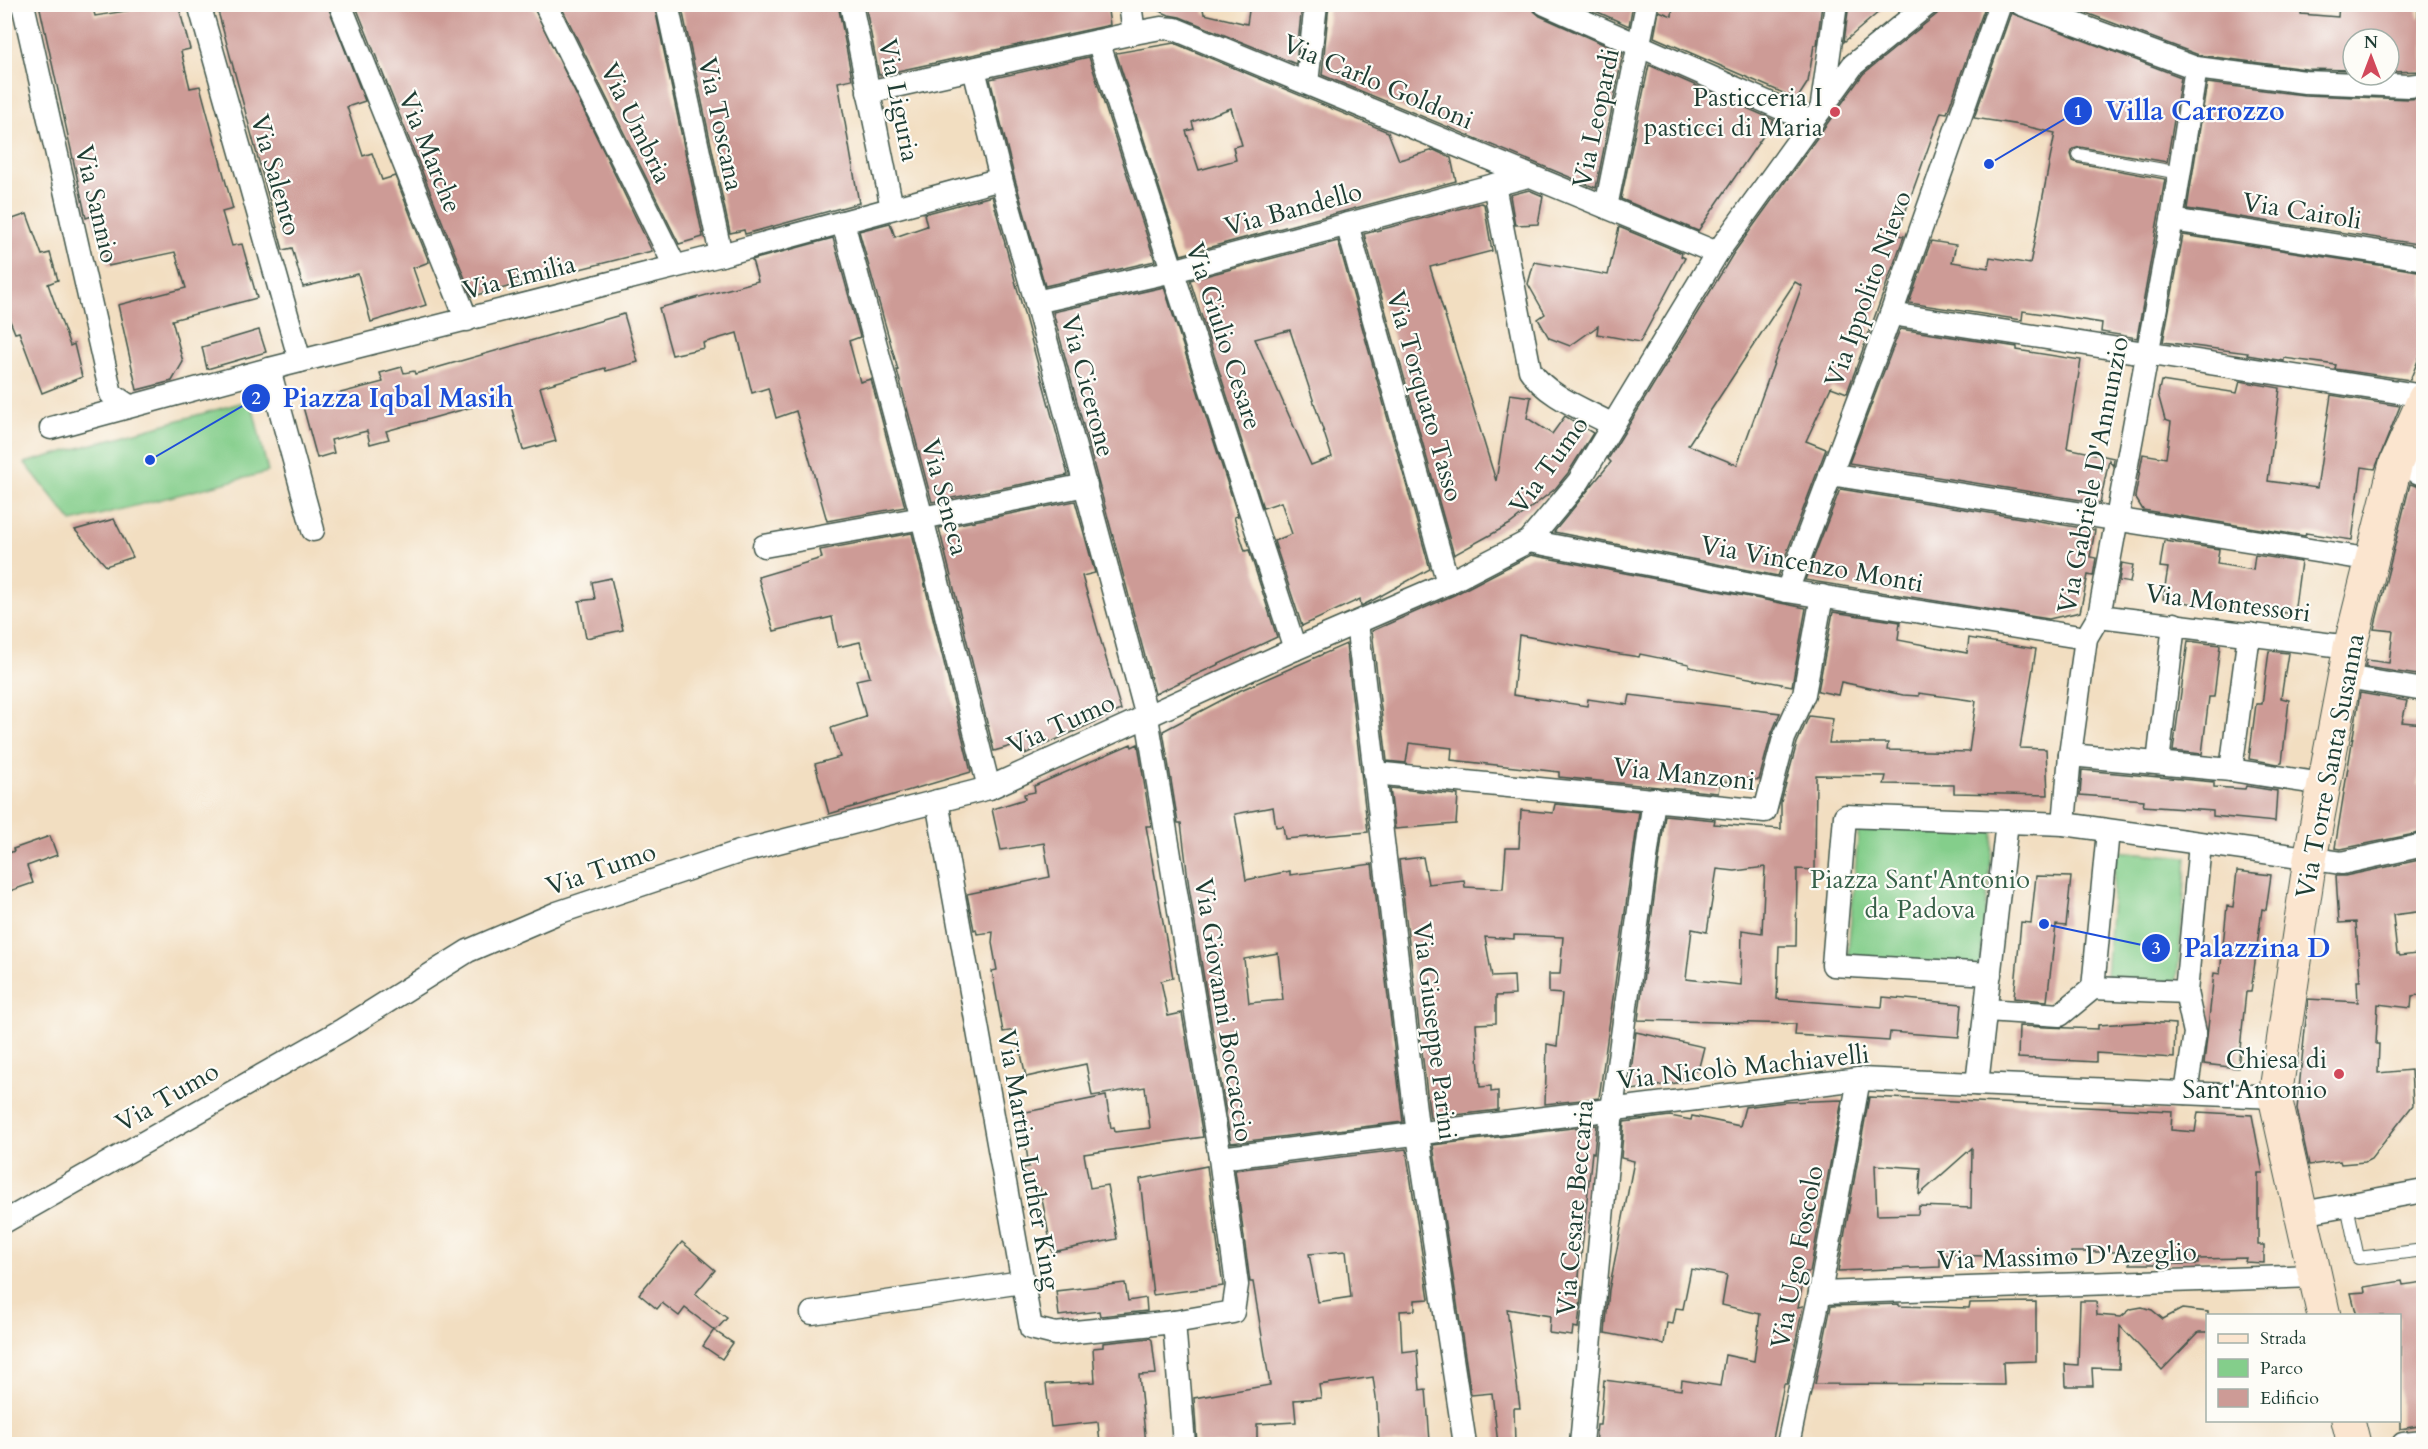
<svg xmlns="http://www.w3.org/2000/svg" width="2428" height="1449" font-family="Cardo,serif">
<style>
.green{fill:#84ce8b;stroke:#528660;stroke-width:1.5}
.building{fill:#cd9b96;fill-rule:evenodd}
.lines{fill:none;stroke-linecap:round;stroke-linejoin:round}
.service-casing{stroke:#3f5549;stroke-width:14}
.minor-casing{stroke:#3f5549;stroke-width:25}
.secondary-casing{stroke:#3f5549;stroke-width:35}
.service{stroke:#fff;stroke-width:12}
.minor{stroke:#fff;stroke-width:22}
.secondary{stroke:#fbe5cf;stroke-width:33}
.poi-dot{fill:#d1495b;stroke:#fdfcf7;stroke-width:2}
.labels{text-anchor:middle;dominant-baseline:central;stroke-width:4.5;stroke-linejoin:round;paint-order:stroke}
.street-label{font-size:26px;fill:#1f3d34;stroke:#fdfcf7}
.poi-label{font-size:26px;fill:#1f3d34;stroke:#fdfcf7;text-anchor:end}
.park-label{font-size:26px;fill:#38614a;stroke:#fdfcf7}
.leader{fill:none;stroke:#1d4ed8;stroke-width:2}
.callout-dot{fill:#1d4ed8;stroke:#fdfcf7;stroke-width:2}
.mark-label{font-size:18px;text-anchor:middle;font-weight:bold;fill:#fff}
.callout-label{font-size:27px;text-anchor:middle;font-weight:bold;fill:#1d4ed8;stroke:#fdfcf7;stroke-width:4.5;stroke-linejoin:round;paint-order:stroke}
</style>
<rect width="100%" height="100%" fill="#fdfcf7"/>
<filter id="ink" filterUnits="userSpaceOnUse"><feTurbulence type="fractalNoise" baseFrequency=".0167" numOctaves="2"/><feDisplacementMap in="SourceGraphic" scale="12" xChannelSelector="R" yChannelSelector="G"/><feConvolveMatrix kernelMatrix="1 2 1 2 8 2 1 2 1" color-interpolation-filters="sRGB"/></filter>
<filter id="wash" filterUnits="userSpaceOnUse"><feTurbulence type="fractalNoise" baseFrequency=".008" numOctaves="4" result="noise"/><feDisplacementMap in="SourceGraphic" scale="24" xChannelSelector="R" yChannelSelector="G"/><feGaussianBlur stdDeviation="1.35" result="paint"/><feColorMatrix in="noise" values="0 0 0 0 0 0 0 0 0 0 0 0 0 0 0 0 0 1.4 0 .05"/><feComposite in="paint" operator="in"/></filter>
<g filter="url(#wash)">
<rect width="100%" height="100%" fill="#f2dec1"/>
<!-- green -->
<g class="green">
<polygon points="251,400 268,472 72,522 25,463"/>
<polygon points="1859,825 1994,828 1980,967 1848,955"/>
<polygon points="2116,851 2187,857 2177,982 2106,976"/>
</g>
<g id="blocks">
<!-- building -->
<g class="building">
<polygon points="39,4 92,4 95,16 138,9 137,4 178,4 190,49 181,51 190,88 200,86 233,209 222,212 232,246 242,244 257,298 172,320 183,362 172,381 137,390 118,305 186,288 175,252 108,266 102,232 96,234 92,216 86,218"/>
<polygon points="216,4 327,4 365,101 347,107 363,156 372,153 382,180 395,176 429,262 413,268 426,305 371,322 358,274 303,287 292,248 283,250"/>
<polygon points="355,4 532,4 652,251 472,296"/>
<polygon points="560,4 654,4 703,237 679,244"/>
<polygon points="681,4 838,4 852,79 838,82 859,203 745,234 744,230 730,233"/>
<polygon points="865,4 1107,4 1110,25 879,75"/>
<polygon points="1202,4 1204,14 1247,24 1250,4 1302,4 1296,64 1180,17 1169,15 1145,5"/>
<polygon points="1329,4 1532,4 1534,11 1540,16 1623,53 1596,188 1322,75"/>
<polygon points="1580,4 1633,4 1629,26"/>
<polygon points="1673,4 1822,4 1817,45 1814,45 1808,82 1797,99 1654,37 1659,11 1672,16"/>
<polygon points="1849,4 1888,4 1844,42"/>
<path d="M1941 4H1986L1947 113 1941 112 1897 235 1904 236 1847 393 1831 387 1806 441 1826 449 1778 576 1554 532 1611 462 1608 459 1733 254 1863 74 1937 14ZM1795 282 1802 286 1737 465 1688 445Z"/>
<polygon points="2062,4 2302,4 2301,14 2338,17 2339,4 2418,4 2418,17 2424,17 2424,71 2389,72 2389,39 2353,39 2353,70 2306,69 2199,55"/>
<polygon points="2011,13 2181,77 2167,162 2080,147 2073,149 2071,154 2073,161 2078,163 2165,179 2137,338 2101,332 2102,323 2023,311 2022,320 1909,303 1931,241 1956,245 1952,262 1988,268 1990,257 2030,264 2055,133 2020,125 1974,118"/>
<path d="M1174 43 1388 132 1399 160 1434 150 1451 158 1456 181 1181 255 1116 53ZM1231 108 1242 145 1233 147 1236 160 1199 170 1186 131 1194 129 1192 122Z"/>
<polygon points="1089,57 1155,261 1045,286 1014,176 990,79"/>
<polygon points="1649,65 1774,120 1698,231 1621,199"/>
<polygon points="2207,83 2304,95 2408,99 2424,98 2424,245 2187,209"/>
<polygon points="1529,190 1543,196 1538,224 1515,225 1510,195"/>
<polygon points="992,196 1068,475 932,502 897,370 898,370 859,231 890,223 895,237 927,226 924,214"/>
<polygon points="1481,203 1484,204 1492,251 1430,267 1496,481 1510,394 1531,397 1527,418 1552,434 1565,416 1593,433 1568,473 1555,489 1510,524 1454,555 1364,234"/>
<polygon points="27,214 42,255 50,253 58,280 48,284 70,346 74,344 82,377 42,393 19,332 15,333 4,306 4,302 10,300 4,285 4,222"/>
<polygon points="1619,227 1682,253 1681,256 1685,258 1640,342 1597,334 1598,326 1570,346 1549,338 1538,319 1545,314 1528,284 1534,262 1608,275"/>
<polygon points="2183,235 2424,272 2424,346 2410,380 2335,369 2336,365 2284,358 2284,361 2247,355 2248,353 2163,342"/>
<polygon points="833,238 860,337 849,341 860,382 871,379 905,507 827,521 796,411 776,418 768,388 752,393 737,333 703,343 704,348 672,355 659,308 758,281 752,260"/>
<path d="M1338 241 1430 569 1373 600 1361 606 1360 599 1302 626 1274 541 1292 534 1281 502 1263 508 1190 280ZM1290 330 1332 457 1311 465 1255 339Z"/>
<polygon points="1164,287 1238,516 1234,517 1245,551 1249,550 1277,637 1155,694 1053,312"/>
<polygon points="624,314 638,362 606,371 605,368 540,387 556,441 523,450 510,402 502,404 501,399 386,431 389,439 370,444 367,431 331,440 334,453 317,458 302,403 383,382 380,373 402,367 404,373 414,371 415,374"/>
<polygon points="1900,329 2017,347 2017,350 2081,360 2067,448 2114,458 2113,466 2109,460 2100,503 1849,463"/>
<polygon points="259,330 266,352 207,369 202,347"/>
<polygon points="2161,381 2237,393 2240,381 2280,388 2268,481 2317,488 2331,395 2400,406 2375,469 2362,467 2352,540 2306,533 2305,536 2143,510 2135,497 2143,454 2166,458 2171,422 2165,420 2158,394"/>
<polygon points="2410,484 2424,488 2424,676 2365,667 2367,660 2389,663 2393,631 2374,629"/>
<polygon points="1840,489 2095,530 2090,557 2096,558 2093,576 2088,575 2080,612 2049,619 1805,580"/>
<polygon points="1075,501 1095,573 1082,576 1121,710 1025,754 1022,743 994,751 939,528"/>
<polygon points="114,519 133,557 106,566 75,530"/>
<polygon points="912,533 971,772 829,814 815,764 840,757 831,728 866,717 856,680 870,677 860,642 838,647 832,617 774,631 758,577 822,558 820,550"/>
<polygon points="2164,541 2219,549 2217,564 2253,570 2255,555 2301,562 2294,614 2272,611 2272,616 2163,599 2168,568 2160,567"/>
<polygon points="1531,555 1806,608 1792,686 1689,667 1689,664 1640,654 1639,657 1620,654 1519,635 1513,695 1587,706 1588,699 1628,705 1630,695 1780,713 1771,735 1759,780 1734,777 1733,782 1720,781 1718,793 1559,777 1559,772 1451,760 1452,748 1409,743 1406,763 1387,761 1372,631 1454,595"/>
<polygon points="2122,563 2133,565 2130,583 2119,581"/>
<polygon points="611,578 623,630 586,638 579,601 595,599 592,582"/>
<path d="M1833 612 1900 622 1898 640 1967 653 1969 638 2036 649 2020 748 2046 749 2048 795 1954 793V785L1884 784 1886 776 1816 775 1815 870 1797 869 1796 946H1779L1777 999 1882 1007 1883 997 1962 1004 1959 1037 1890 1032 1889 1041 1795 1035 1796 1024 1638 1020 1665 815 1715 820 1714 824 1781 829V802L1797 743 1809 716 1833 719 1829 743H1888L1887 750 1969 752 1976 701 1919 693V696L1903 695 1841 682 1838 695 1818 691ZM1765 867 1762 933 1742 930 1741 985 1686 979 1692 929 1707 932 1717 869 1735 871Z"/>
<polygon points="2188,641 2220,645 2214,697 2209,697 2202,754 2173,751"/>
<path d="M1346 644 1368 832 1285 839 1283 826 1276 827 1273 807 1235 814 1246 880 1290 871V875L1372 864 1403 1122 1231 1143 1189 887 1181 823H1178L1163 731 1241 690ZM1278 953 1283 1000 1249 1003 1244 959Z"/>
<polygon points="2269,651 2288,653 2281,698 2289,700 2282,763 2278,764 2249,759 2256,704 2262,704"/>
<polygon points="2360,693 2407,701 2402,722 2424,724 2424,748 2418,785 2424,784 2424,832 2341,849 2335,848"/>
<polygon points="1131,744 1132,747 1138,744 1151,826 1146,826 1173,978 1161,981 1168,1016 1182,1013 1203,1137 1084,1154 1090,1188 1107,1185 1117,1239 1052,1252 1040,1188 1027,1190 1023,1168 1029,1167 1021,1113 1106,1096 1111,1128 1114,1127 1115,1132 1150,1128 1145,1087 1092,1096 1086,1064 1026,1077 1016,1030 1003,1032 992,971 997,970 992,943 993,932 977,934 976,929 974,930 967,894 1050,877 1044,843 1001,850 992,809 1025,799 1024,794 1035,792 1034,786"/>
<polygon points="2082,770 2214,782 2214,787 2245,789 2246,786 2277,791 2275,822 2213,816 2213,811 2143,806 2144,800 2080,795"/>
<polygon points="1390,788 1458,795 1456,824 1395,829"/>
<polygon points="1555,804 1639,812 1599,1098 1545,1104 1547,1044 1557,1046 1562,994 1549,993 1549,974 1560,974 1563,937 1514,935 1514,939 1485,937 1492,977 1514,976 1515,995 1496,996 1496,1023 1476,1024 1480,1087 1491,1086 1491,1092 1498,1091 1498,1110 1430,1118 1399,860 1423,857 1428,884 1464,880 1465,887 1503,889 1506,848 1519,848 1521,810 1553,813"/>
<polygon points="50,836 57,855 27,866 33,883 4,893 4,855 14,851 13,849"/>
<polygon points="2424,859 2424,911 2393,915 2397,954 2399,954 2400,956 2424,953 2424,994 2412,996 2411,1008 2378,1004 2376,1044 2379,1044 2378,1073 2411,1070 2413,1105 2371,1159 2365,1162 2341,1164 2340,1161 2309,1165 2297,1109 2308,999 2358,1002 2357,981 2360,981 2356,922 2339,923 2336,876 2345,876"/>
<polygon points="2237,871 2271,875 2266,910 2262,909 2251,992 2246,992 2238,1068 2204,1064 2214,973 2220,974 2227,906 2233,907"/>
<polygon points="2036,876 2071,877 2066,926 2056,925 2047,1001 2014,998 2021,922 2031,923"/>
<polygon points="2148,1022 2175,1024 2174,1058 2096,1053 2096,1062 2018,1058 2019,1026 2098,1029 2098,1025"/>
<polygon points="1636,1032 1704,1047 1698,1071 1692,1070 1689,1081 1632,1090 1629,1087"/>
<path d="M1869 1097 2172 1111 2171 1130 2195 1132 2198 1112 2252 1115 2263 1173H2258V1245H2264V1263L2245 1262 2246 1258 2198 1259V1264H2130V1252H2071V1265L1988 1267V1256L1940 1255V1267L1838 1271ZM1972 1148 1971 1208 1919 1206 1918 1214 1877 1215 1875 1165 1921 1168 1919 1195Z"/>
<polygon points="1842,1100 1810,1272 1805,1272 1798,1307 1803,1306 1787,1384 1784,1384 1772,1444 1595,1444 1597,1425 1600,1425 1604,1380 1681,1390 1682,1380 1720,1386 1725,1355 1754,1361 1760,1314 1722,1305 1727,1275 1691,1269 1683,1309 1676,1308 1673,1324 1667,1323 1664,1344 1605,1333 1609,1290 1634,1161 1621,1158 1624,1122 1670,1116 1691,1120 1692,1116 1740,1126 1745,1107 1785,1102"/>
<polygon points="1597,1125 1594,1153 1592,1152 1578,1286 1582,1287 1578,1328 1573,1327 1572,1336 1549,1333 1550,1316 1507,1309 1520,1408 1514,1408 1515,1444 1498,1444 1492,1393 1471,1395 1433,1145"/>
<path d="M1406 1149 1429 1299 1415 1300V1310L1400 1311 1402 1352 1417 1350 1420 1390 1426 1389 1430 1441 1379 1444 1377 1405 1373 1377 1319 1385 1321 1398 1294 1400 1296 1422 1257 1424V1444H1197L1194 1398 1270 1385 1253 1282H1250L1235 1170ZM1346 1251 1351 1297 1318 1302 1309 1254Z"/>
<polygon points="1207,1166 1223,1286 1153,1295 1140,1179"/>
<polygon points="682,1242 715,1270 695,1294 727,1318 715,1331 733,1343 722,1359 703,1346 714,1330 685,1308 679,1316 662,1303 657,1309 639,1294"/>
<polygon points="2402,1281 2403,1285 2424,1282 2424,1425 2400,1429 2400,1316 2357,1316 2351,1293 2365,1292 2364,1287"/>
<polygon points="1125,1283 1128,1301 1146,1298 1147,1311 1100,1316 1099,1311 1059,1316 1056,1291"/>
<polygon points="2080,1301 2096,1301 2097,1315 2121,1317 2131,1309 2142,1307 2152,1310 2163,1319 2182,1309 2208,1312 2208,1332 2199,1332 2162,1370 2120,1326 2119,1369 2092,1368 2093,1386 2066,1386 2065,1364 2078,1365"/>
<polygon points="2036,1302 2036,1361 2003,1362 2004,1385 1815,1384 1831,1306 1899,1304 1899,1306 1969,1308 1970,1303"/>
<polygon points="1150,1338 1152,1340 1156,1374 1139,1375 1146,1444 1100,1444 1098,1422 1051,1427 1046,1384 1095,1382 1093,1348 1103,1347 1103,1343"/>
</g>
</g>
</g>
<g filter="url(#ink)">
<use href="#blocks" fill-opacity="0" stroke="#3f5549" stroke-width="1.5"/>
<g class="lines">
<defs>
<g id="service">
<polyline points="2079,155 2180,173"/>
<polyline points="2347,1205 2358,1258 2424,1250"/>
</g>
<g id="minor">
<polyline points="23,4 111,394 129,406"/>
<polyline points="199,4 300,361"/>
<polyline points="340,4 467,320"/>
<polyline points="545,4 675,266"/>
<polyline points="667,4 721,255"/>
<polyline points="851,4 892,208"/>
<polyline points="1130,4 1134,33"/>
<polyline points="1545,4 1812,122"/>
<polyline points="2021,4 2196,68 2305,82 2409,86 2424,84"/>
<polyline points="1098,41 1295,649"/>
<polyline points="1307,83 1316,4"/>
<polyline points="868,92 1134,33 1161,28 1175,29 1717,253"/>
<polyline points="1822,104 1836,4"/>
<path d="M1494 185 1530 370C1547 397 1586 410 1613 425"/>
<polyline points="1606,207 1647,4"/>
<polyline points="2172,220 2424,259"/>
<polyline points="843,222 922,518 989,788"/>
<polyline points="1347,224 1448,583"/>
<polyline points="1036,302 1173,271 1528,176"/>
<polyline points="1891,314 2424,396"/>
<polyline points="269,369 313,530"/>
<polyline points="51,428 269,369 721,255 1001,179"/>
<polyline points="2396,463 2424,475"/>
<polyline points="1830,474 2373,560"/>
<polyline points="1529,541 1787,591 2086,638"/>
<polyline points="764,546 922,518 1086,485"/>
<polyline points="1787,591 1891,314 2000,4"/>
<polyline points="2099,616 2350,647"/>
<polyline points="1357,623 1418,1135 1465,1444"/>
<polyline points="2346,677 2424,690"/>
<polyline points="2070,755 2231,770 2323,784"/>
<polyline points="2158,763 2174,624"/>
<polyline points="2231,770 2249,634"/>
<polyline points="1374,773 1765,811 1784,738 1804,694 1822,596"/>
<polyline points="937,801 1031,1328 1055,1334 1174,1322 1233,1312 1237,1285 1220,1158 1147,717 1036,302 1001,179 974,69"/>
<polyline points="2064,824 2070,755 2086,638 2099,616 2172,220 2196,68"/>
<polyline points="1990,974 1833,965 1845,816 2064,824 2342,863 2424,845"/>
<polyline points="2093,988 2108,831"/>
<polyline points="1987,1010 2060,1015 2093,988 2186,992"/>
<polyline points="1977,1084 2007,822"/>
<polyline points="2186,1093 2195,1033 2186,992 2200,844"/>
<polyline points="1220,1158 1859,1079 2275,1097"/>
<polyline points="2302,1213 2424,1191"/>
<polyline points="4,1222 342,1030 468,951 557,913 739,852 989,788 1295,649 1448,583 1529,541 1579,481 1717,253 1853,65 1928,4"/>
<polyline points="1820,1293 2315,1276"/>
<polyline points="812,1313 1022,1282"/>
<polyline points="1174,1322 1184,1444"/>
<polyline points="1581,1444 1612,1110 1654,799"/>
<polyline points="1788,1444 1820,1293 1859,1079"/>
<polyline points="2403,1444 2424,1442"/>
</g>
<g id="secondary">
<polyline points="2324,1316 2275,1097 2310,859 2350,647 2396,463 2424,399"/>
<polyline points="2348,1420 2354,1444"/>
</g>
</defs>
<!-- service casing -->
<use href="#service" class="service-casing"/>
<!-- minor casing -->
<use href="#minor" class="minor-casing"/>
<!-- secondary casing -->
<use href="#secondary" class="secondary-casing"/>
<!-- service -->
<use href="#service" class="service"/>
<!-- minor -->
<use href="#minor" class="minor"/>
<!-- secondary -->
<use href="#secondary" class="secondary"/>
</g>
</g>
<!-- markers -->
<g class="poi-dot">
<circle cx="1835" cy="112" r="6"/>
<circle cx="2339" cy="1074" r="6"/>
</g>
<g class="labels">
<!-- street labels -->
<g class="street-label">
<text transform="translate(1378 82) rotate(23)">Via Carlo Goldoni</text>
<text transform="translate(899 100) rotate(79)">Via Liguria</text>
<text transform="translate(1596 118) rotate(-78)">Via Leopardi</text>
<text transform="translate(636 123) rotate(64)">Via Umbria</text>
<text transform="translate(721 124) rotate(78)">Via Toscana</text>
<text transform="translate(430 152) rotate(68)">Via Marche</text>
<text transform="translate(276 175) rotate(74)">Via Salento</text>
<text transform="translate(97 204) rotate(77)">Via Sannio</text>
<text transform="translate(1293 209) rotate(-15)">Via Bandello</text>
<text transform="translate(2302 211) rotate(9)">Via Cairoli</text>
<text transform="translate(519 277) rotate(-14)">Via Emilia</text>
<text transform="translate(1868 289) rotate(-70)">Via Ippolito Nievo</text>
<text transform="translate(1224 336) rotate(72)">Via Giulio Cesare</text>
<text transform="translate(1088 386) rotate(75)">Via Cicerone</text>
<text transform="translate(1425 396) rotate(74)">Via Torquato Tasso</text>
<text transform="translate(1549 465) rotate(-54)">Via Tumo</text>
<text transform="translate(2093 475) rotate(-79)">Via Gabriele D'Annunzio</text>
<text transform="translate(945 497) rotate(75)">Via Seneca</text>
<text transform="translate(1812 564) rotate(10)">Via Vincenzo Monti</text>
<text transform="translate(2228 603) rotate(7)">Via Montessori</text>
<text transform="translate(1061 724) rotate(-24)">Via Tumo</text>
<text transform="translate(2330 766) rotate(-79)">Via Torre Santa Susanna</text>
<text transform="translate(1684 774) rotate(6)">Via Manzoni</text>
<text transform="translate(601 869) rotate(-19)">Via Tumo</text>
<text transform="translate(1224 1010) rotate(81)">Via Giovanni Boccaccio</text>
<text transform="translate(1435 1031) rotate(83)">Via Giuseppe Parini</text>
<text transform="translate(1743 1067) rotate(-6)">Via Nicolò Machiavelli</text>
<text transform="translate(167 1097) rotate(-30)">Via Tumo</text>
<text transform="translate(1029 1160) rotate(80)">Via Martin Luther King</text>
<text transform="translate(1575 1208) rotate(-85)">Via Cesare Beccaria</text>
<text transform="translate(2067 1256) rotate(-2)">Via Massimo D'Azeglio</text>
<text transform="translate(1797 1257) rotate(-79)">Via Ugo Foscolo</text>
</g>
<!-- poi labels -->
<g class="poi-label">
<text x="1823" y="97">Pasticceria I<tspan x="1823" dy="30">pasticci di Maria</tspan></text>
<text x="2327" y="1059">Chiesa di<tspan x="2327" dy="30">Sant'Antonio</tspan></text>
</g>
<!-- park labels -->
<g class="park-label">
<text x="1920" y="879">Piazza Sant'Antonio<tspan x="1920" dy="30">da Padova</tspan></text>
</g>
</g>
<!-- callouts -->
<path class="leader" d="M1989 164L2078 111M150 460L256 398M2044 924L2156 948"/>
<g class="callout-dot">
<circle cx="1989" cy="164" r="6"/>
<circle cx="150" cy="460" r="6"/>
<circle cx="2044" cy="924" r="6"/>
<circle cx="2078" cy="111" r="15"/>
<circle cx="256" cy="398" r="15"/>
<circle cx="2156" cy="948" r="15"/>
</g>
<g class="mark-label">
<text x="2078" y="117">1</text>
<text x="256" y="404">2</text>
<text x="2156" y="954">3</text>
</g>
<g class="callout-label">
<text x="2195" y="120">Villa Carrozzo</text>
<text x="398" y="407">Piazza Iqbal Masih</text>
<text x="2257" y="957">Palazzina D</text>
</g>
<!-- margin -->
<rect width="2428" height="1449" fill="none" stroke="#fdfcf7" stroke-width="24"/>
<!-- legend -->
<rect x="2206" y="1314" width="195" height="108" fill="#fdfcf7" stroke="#a4b0a9" stroke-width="1.5"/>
<rect x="2218" y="1334" width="30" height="9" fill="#fbe5cf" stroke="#a4b0a9" stroke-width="1.5"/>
<text x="2260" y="1344" font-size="18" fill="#1f3d34">Strada</text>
<rect x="2218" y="1359" width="30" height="18" fill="#84ce8b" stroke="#a4b0a9" stroke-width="1.5"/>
<text x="2260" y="1374" font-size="18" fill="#1f3d34">Parco</text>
<rect x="2218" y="1389" width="30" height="18" fill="#cd9b96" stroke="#a4b0a9" stroke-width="1.5"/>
<text x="2260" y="1404" font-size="18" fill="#1f3d34">Edificio</text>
<!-- north arrow -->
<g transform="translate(2371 57)"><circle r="28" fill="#fdfcf7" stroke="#a4b0a9" stroke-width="1.5"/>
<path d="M0-4.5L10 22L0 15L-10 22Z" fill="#d1495b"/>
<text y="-9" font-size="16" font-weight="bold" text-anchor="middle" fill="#1f3d34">N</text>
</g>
</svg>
